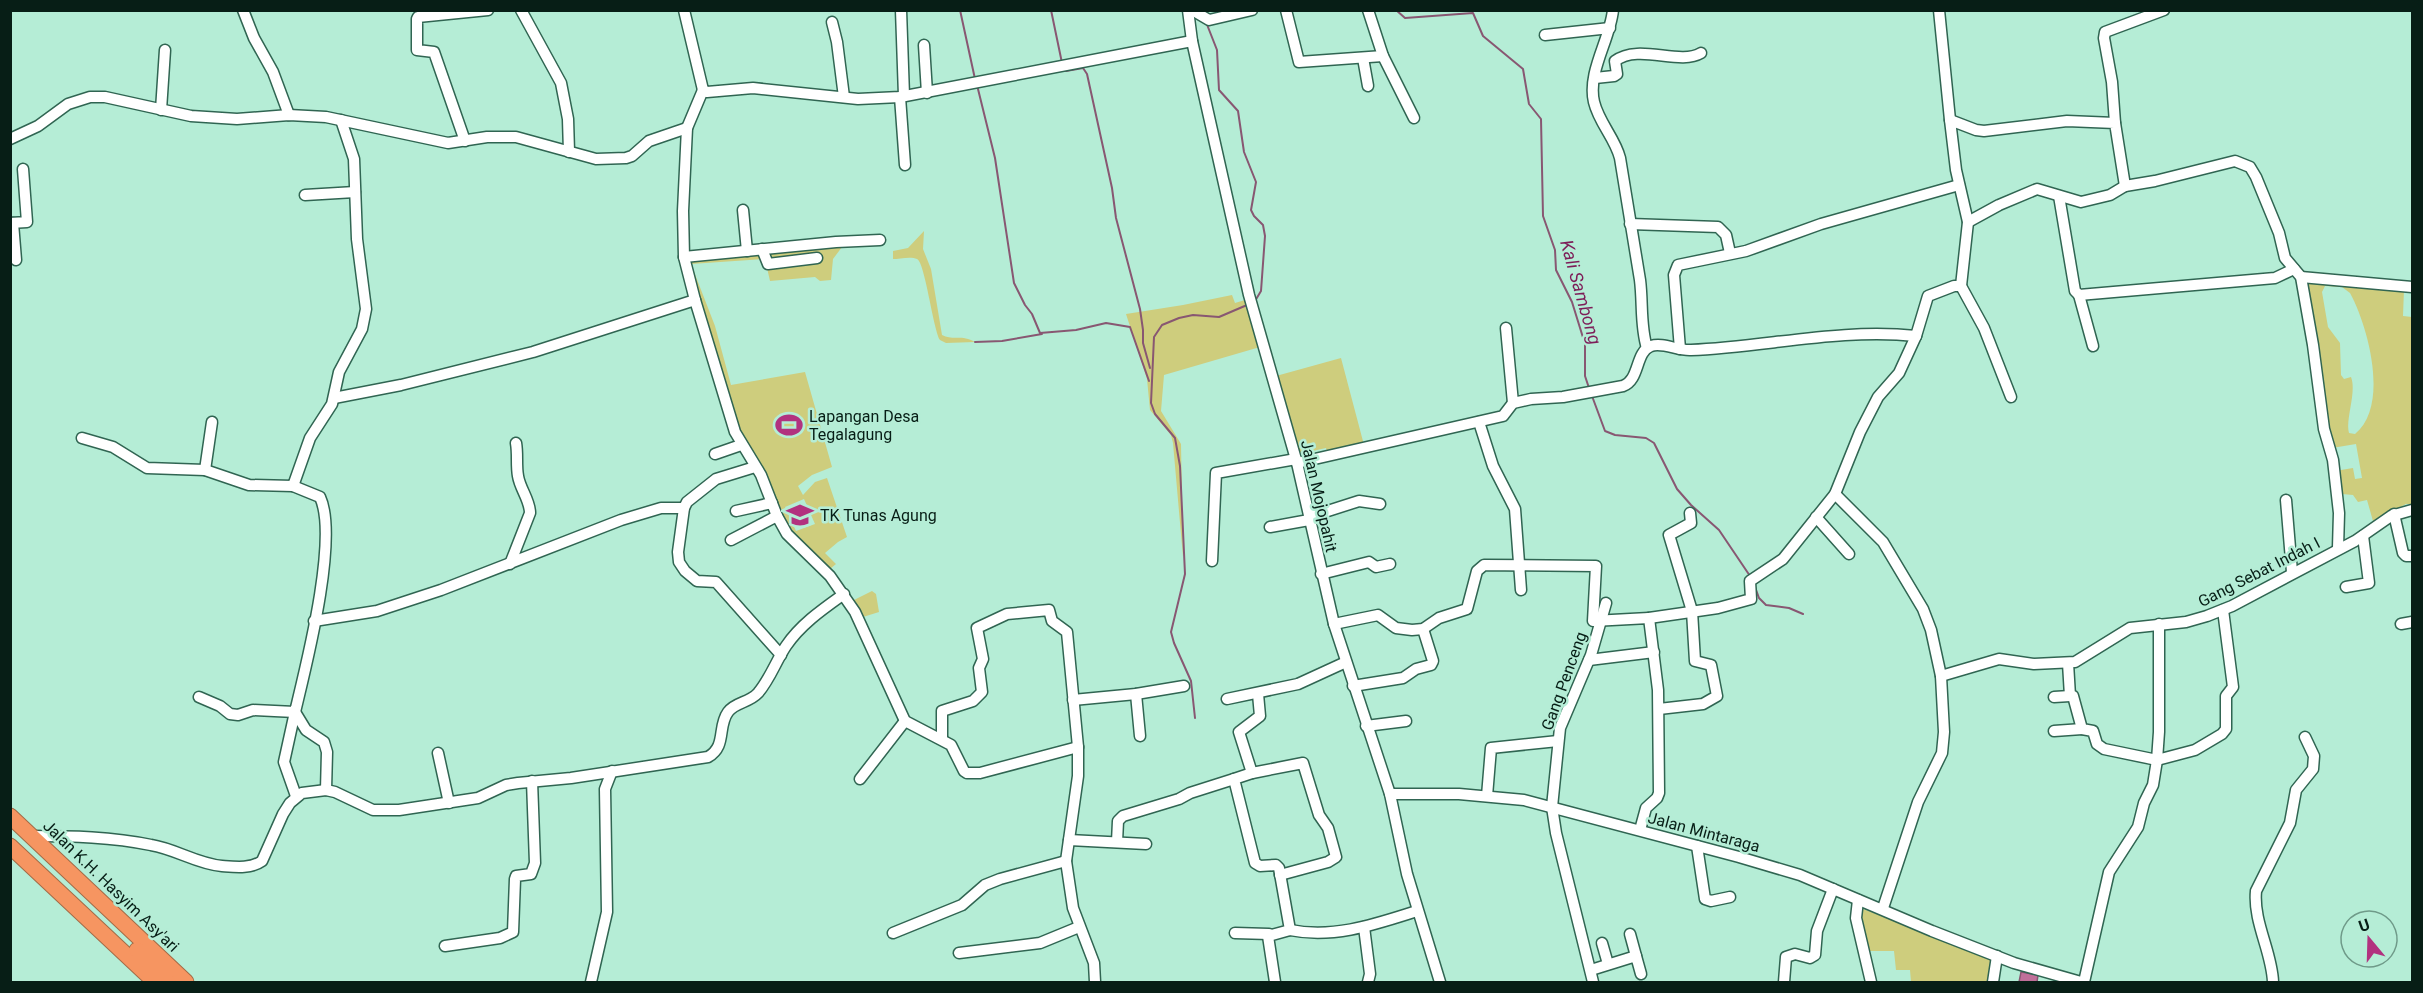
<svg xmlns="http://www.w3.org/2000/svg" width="2423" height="993" font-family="Roboto,sans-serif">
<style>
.green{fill:#cecd7d;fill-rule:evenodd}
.water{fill:#c0709a;stroke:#885772;stroke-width:1.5}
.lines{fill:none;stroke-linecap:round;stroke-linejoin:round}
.stream{stroke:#885772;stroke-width:2}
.minor-casing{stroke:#306552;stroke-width:13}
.highway-casing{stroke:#a26b47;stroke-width:17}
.minor{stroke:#fff;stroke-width:10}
.highway{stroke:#f69561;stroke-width:15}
.labels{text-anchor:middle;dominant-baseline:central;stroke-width:5;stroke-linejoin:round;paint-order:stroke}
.poi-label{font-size:16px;fill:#071e16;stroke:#b5edd6;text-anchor:start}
.street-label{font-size:16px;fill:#071e16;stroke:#b5edd6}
.water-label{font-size:18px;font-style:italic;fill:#7d1d58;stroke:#b5edd6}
</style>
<rect width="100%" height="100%" fill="#b5edd6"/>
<!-- green -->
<g class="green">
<path d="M924 231 923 249 931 269 942 335C953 341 962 334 975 342L946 343 940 340C933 328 925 262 917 259 911 256 899 259 893 259V251L908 248Z"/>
<path d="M842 247 833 259 831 280 820 281 815 277 770 281 765 259 691 264 715 326 731 385 805 372 832 467 812 475 798 486 803 495 815 482 827 478 847 537 838 542 825 553 836 564 830 569 790 528 741 436 687 261ZM804 499 815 524 796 531 785 507Z"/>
<path d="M2304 281 2404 289 2403 316 2412 317V504H2406L2373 521 2367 500 2358 502 2353 495 2342 494 2335 471 2353 468 2355 479 2362 478 2356 444 2332 448ZM2325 286 2342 287 2350 293C2368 326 2390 406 2355 434L2349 433C2345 420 2357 392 2351 377L2344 379 2341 375 2340 343 2328 327 2322 292Z"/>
<polygon points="1232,295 1235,303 1245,300 1260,347 1164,375 1161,411 1181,444 1183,557 1173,443 1171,435 1150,410 1147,379 1126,314 1183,305"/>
<polygon points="1341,358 1364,445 1327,452 1326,448 1299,454 1276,376"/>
<polygon points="872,591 876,594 879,612 863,617 854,600"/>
<polygon points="1863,909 1994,958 1991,982 1911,982 1910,970 1896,970 1894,951 1866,951 1859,922"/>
</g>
<!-- water -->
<polygon class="water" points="2021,972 2038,975 2037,982 2019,982"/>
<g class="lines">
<!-- stream -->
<g class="stream">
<polyline points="960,10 975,79"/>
<polyline points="1051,10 1062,63"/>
<polyline points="1396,10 1405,18 1473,13 1483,36 1523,69 1529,104 1541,119 1543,216 1555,250 1556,270 1572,302 1585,344 1585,376 1589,388"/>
<polyline points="1206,22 1217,50 1219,90 1238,111 1244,152 1256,182 1251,210 1254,216 1263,225 1265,236 1261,291 1255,301"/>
<polyline points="1063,69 1066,71 1083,68 1087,74 1112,188 1116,218 1140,309 1143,330 1143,343 1150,368"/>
<polyline points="977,85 995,158 1014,283 1025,305 1032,314 1040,333 1076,330 1106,323 1130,327 1149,381"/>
<polyline points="975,342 1002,341 1042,334"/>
<polyline points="1592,396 1605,431 1615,435 1646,438 1654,443 1677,489 1691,505 1719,530 1750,576"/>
<polyline points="1755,587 1759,598 1766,605 1789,608 1803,614"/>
<polyline points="1195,718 1191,681 1174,643 1171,632 1185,574 1180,466 1175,438 1155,414 1151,403 1154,337 1162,325 1179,318 1193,315 1219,317 1247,305"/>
</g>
<defs>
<g id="minor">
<polyline points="243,10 254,38 273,72 289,115"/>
<polyline points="521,10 561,83 568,119 569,152"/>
<polyline points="684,10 703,90 707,92 753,88 858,99 900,97 1192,41"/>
<polyline points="901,10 904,96"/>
<polyline points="1188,10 1192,41 1249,295 1297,463 1334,624 1390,794 1407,874 1440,982"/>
<polyline points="1192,10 1209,20 1252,10"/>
<polyline points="1286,10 1299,62 1383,56"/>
<polyline points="1368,10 1383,56 1414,118"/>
<path d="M1613 10C1610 40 1587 72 1594 102 1599 123 1615 138 1620 158L1640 280C1643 303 1640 326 1647 348"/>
<polyline points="1939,10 1950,120"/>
<polyline points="832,22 837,42 844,97"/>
<polyline points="1545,35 1610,28"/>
<polyline points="924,45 927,93"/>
<polyline points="1363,58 1368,86"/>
<path d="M1595 78 1614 76 1617 74 1615 61C1639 43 1679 66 1701 53"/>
<polyline points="703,90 687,128 683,211 684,257 695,300 735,432 761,475 777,516 787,534 830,576 855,612 905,721 951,745 964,771 967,773 980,773 1078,747"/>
<polyline points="900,97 905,165"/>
<polyline points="161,110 165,50"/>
<polyline points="2115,123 2112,82 2104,38 2105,32 2164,10"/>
<polyline points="10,139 38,126 68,104 90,97 105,97 191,116 237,119 289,115 326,117 448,143 487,137 516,137 596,159 626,158 632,156 649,141 687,128"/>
<polyline points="465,141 434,52 417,50 417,19 418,17 488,10"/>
<polyline points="305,195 355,192"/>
<polyline points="2059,196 2075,291 2079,295 2275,278 2294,269"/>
<polyline points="743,210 747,251"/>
<polyline points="1968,222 1999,205 2037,189 2081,202 2110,195 2125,186"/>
<polyline points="10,223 27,222 23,169"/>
<polyline points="13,223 16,260"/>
<polyline points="1630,224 1718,227 1726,235 1730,253"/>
<polyline points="762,249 768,264 817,258"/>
<polyline points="684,257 836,242 880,240"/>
<polyline points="2301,277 2412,287"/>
<polyline points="1961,286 1984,328 2011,397"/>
<polyline points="2079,295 2093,346"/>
<polyline points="1506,328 1513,403"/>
<polyline points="1680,349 1674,275 1678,265 1746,251 1821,224 1959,185"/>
<polyline points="334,398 401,385 533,352 695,300"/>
<polyline points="1479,422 1493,466 1515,509 1521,590"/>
<polyline points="82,438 113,447 147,468 205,470 249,485 293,486 310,438 332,404 339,372 362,329 366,309 357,239 354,159 341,120"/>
<polyline points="715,454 741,445"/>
<path d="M1297 463 1503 416 1513 403 1531 399 1563 397 1623 386C1640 380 1635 352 1651 346 1663 342 1678 351 1691 350 1766 347 1840 328 1916 336L1928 296 1954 286H1961L1968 222 1956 170 1950 120 1976 130 1984 131 2067 121 2115 123 2125 186 2155 181 2235 161 2250 167 2256 177 2279 233 2285 258 2301 277 2313 345 2324 429 2333 460 2339 513 2338 548"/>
<polyline points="755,467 716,479 687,502 684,508 678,552 679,562 685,571 697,581 716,582 781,655"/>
<polyline points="205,470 212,422"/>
<polyline points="1835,494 1883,542 1923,609 1931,630 1941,676 1944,732 1942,753 1918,802 1883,908"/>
<polyline points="2286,500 2292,572"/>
<polyline points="736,511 772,503"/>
<polyline points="2394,514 2403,553 2406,556 2412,556"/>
<polyline points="1309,517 1359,501 1380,504"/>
<polyline points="1816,517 1849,554"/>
<polyline points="1270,527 1309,520"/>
<polyline points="731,540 777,516"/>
<polyline points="1212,561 1216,473 1296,459"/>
<path d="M510 564 530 513C530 500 520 489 518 476 516 465 518 454 516 443"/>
<polyline points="1321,574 1369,562 1376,567 1390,564"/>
<polyline points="2346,587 2369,583 2363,536"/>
<polyline points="1649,618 1718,608 1751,599 1750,581 1783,559 1835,494 1860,432 1878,397 1899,373 1916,336"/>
<polyline points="314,621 377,611 441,590 621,520 661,508 684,508"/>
<polyline points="1334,624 1378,615 1396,628 1412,630 1423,629 1439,618 1467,609 1477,571 1484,565 1596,566 1593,621 1649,618 1658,690 1659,793 1657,798 1646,808 1640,830"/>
<polyline points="2159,624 2159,732 2157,760 2195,750 2222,734 2226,729 2226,696 2233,687 2223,610"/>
<polyline points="2401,624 2412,622"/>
<polyline points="1589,660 1654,652"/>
<polyline points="2068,663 2070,696 2073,696 2082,729 2093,731 2097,744 2104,749 2157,760 2153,785 2144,803 2138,827 2109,872 2084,982"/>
<polyline points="1941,676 1999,659 2034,664 2075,662 2130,628 2186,622 2207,616 2232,606 2355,541 2391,516 2412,510"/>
<polyline points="1353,686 1403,678 1416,669 1431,665 1433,661 1423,629"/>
<polyline points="1136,694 1140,736"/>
<polyline points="1258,694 1260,716 1239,732 1252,773 1303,763 1319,815 1328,828 1336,857 1328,862 1280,875"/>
<path d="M199 697 220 706 230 714 238 715 253 710 295 712C306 666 339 538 320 497L293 486"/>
<polyline points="2054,697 2070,696"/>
<polyline points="1227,699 1298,684 1346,662"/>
<polyline points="1073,700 1136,694 1184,686"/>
<polyline points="1659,709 1703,704 1717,696 1711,665 1695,661 1692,611 1669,535 1691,523 1690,513"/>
<polyline points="295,712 306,730 324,742 327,752 326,790"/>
<polyline points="295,712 284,762 296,796"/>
<polyline points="1366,726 1406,721"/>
<polyline points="2054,731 2082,729"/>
<polyline points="942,739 942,711 973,701 982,692 979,668 983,659 977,628 1007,614 1049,610 1052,621 1067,632 1078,747 1078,776 1066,861 1073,908 1094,963 1095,982"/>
<polyline points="438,753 449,803"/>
<polyline points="1252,773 1234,779 1255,863 1260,866 1276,865 1279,868 1290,930 1268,936 1275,982"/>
<polyline points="860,779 905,721"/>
<polyline points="1390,794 1459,794 1524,800 1739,857 1800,875 1932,931 2014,963 2081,982"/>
<polyline points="1487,796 1491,748 1558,741"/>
<path d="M32 836C72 836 112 837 151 845 176 849 197 864 222 866 235 867 251 869 262 861L283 814 290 803 302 793 326 790 335 792 373 810H399L478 798 506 785 518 783 571 778 708 757C727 746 717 727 728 712 735 702 749 703 758 693 770 679 776 661 786 646 801 624 823 609 844 594"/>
<polyline points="1069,840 1146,844"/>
<polyline points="1117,842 1118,821 1123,816 1179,799 1190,793 1234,779"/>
<polyline points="1697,846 1705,899 1711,901 1730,897"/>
<polyline points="1858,900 1856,918 1871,982"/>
<polyline points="1364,927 1370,974 1368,982"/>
<path d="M1290 930C1334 939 1376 924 1417 911"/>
<polyline points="893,933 962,905 985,885 1000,879 1066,861"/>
<polyline points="1235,933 1269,934"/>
<polyline points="1630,934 1636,956"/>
<polyline points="1602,943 1608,964"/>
<polyline points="445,946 500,938 513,932 515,879 516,876 531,874 535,863 532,781"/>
<polyline points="959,953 1040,943 1079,927"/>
<polyline points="1591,970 1636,956 1641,974"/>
<polyline points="591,982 607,912 605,789 612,771"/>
<polyline points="1593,982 1556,833 1552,807 1560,728 1591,655 1606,603"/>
<polyline points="1784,982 1786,957 1795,954 1810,958 1815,955 1817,931 1833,889"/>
<polyline points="1993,982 1997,956"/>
<path d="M2273 982C2272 952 2253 922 2256 891L2290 823 2296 790 2313 769 2314 756 2305 737"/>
</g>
<g id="highway">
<polyline points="10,816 186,982"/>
<polyline points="10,846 155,982"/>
<polyline points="137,950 168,982"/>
</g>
</defs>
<!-- minor casing -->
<use href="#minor" class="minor-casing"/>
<!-- highway casing -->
<use href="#highway" class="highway-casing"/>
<!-- minor -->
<use href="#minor" class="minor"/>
<!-- highway -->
<use href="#highway" class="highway"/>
</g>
<!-- icons -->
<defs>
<symbol id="stadium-bare" viewBox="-9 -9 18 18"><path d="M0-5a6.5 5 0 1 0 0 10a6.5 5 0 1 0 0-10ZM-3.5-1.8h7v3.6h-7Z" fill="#b2327f" stroke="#b5edd6" stroke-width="2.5" paint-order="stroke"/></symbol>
<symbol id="school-bare" viewBox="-9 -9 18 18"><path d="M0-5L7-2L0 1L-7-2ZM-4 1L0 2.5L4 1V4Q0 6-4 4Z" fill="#b2327f" stroke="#b5edd6" stroke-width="2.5" paint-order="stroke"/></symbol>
</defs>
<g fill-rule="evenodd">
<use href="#stadium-bare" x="770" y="406" width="38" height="38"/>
<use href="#school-bare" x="781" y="496" width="38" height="38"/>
</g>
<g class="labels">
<!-- poi labels -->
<g class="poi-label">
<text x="809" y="416">Lapangan Desa<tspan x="809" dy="18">Tegalagung</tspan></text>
<text x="820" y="515">TK Tunas Agung</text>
</g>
<!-- street labels -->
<g class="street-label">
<text transform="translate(1319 496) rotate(77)">Jalan Mojopahit</text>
<text transform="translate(2259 572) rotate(-27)">Gang Sebat Indah I</text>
<text transform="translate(1564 681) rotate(-70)">Gang Penceng</text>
<text transform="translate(1704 832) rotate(15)">Jalan Mintaraga</text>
<text transform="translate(111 886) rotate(44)">Jalan K.H. Hasyim Asy'ari</text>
</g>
<!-- water labels -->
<g class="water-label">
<text transform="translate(1581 292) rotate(74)">Kali Sambong</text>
</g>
</g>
<!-- border -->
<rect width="2423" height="993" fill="none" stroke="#071e16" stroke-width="24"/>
<!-- north arrow -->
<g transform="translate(2369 939) rotate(341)"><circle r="28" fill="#b5edd6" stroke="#6f9a89" stroke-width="1.5"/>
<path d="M0-4.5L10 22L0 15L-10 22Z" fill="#b2327f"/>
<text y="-9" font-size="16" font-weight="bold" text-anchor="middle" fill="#071e16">U</text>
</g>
</svg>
